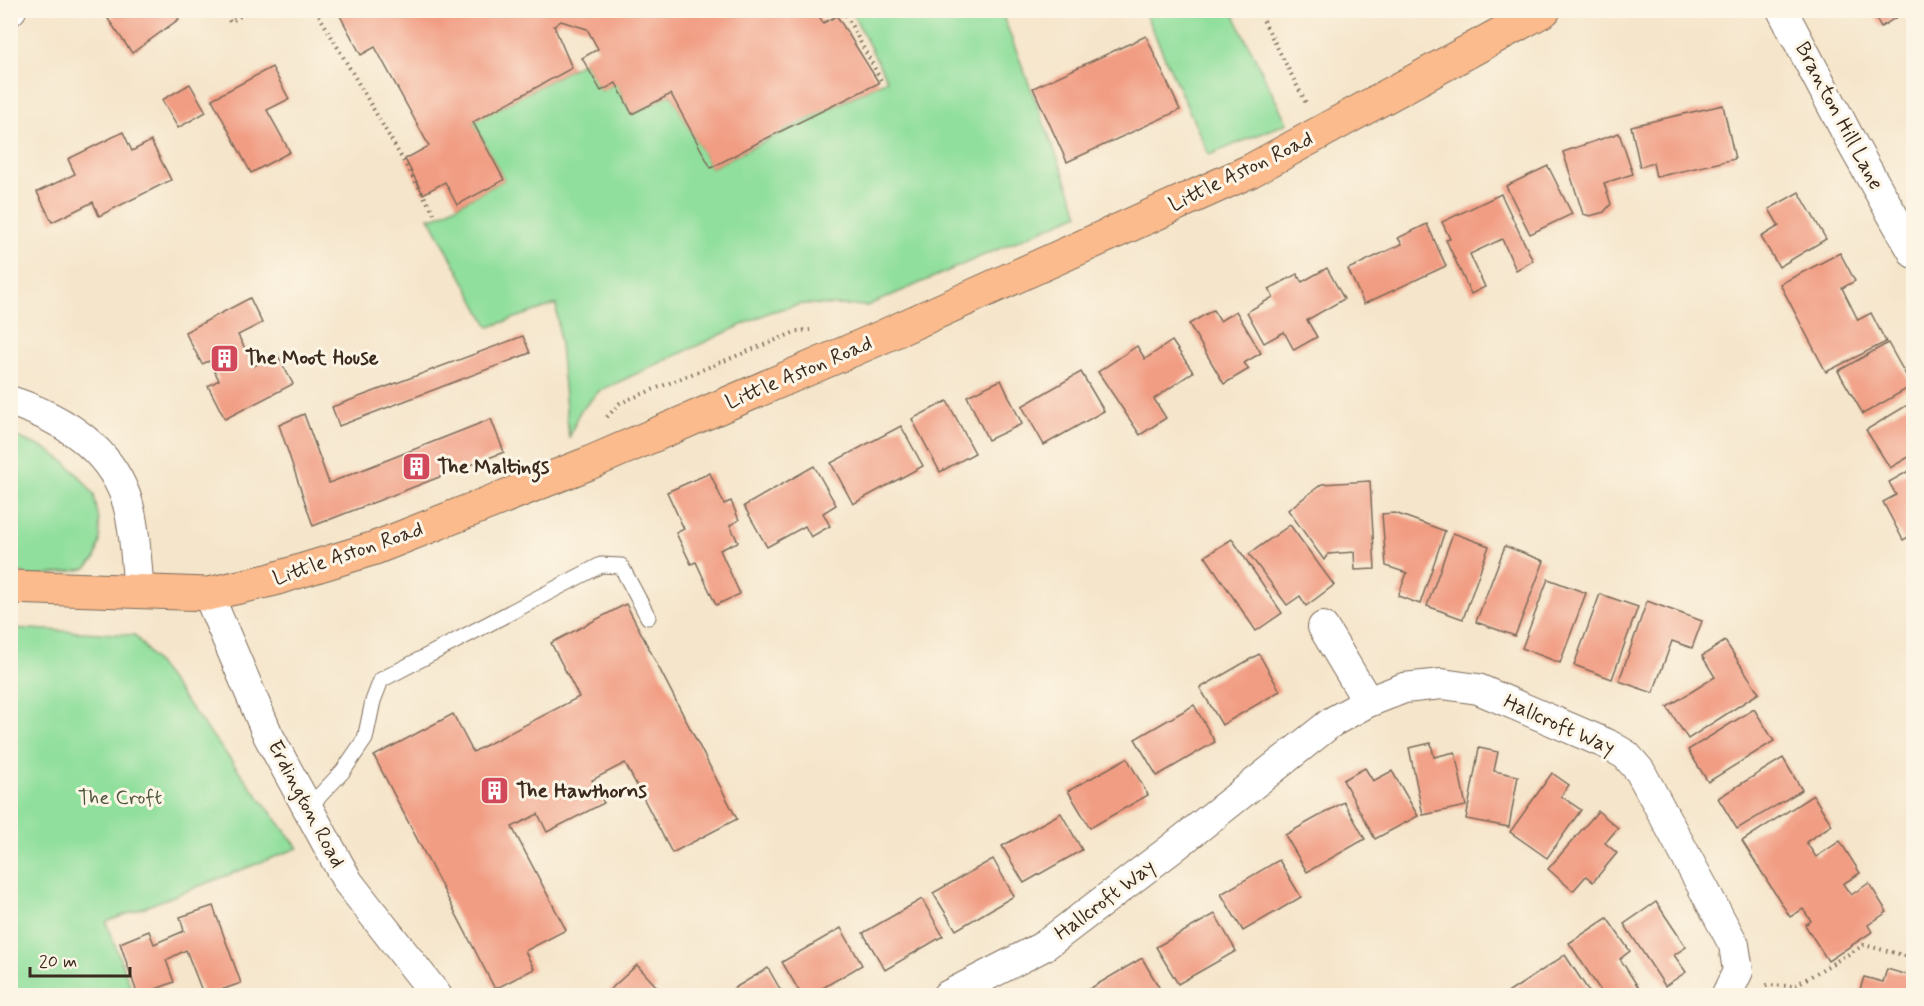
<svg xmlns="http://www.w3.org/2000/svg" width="1924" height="1006" font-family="Mynerve,sans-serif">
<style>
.green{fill:#91df9d;stroke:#66845e;stroke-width:1.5}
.building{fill:#f19d83}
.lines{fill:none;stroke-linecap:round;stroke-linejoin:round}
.lane-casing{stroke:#7c6b5a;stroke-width:17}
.street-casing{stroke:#7c6b5a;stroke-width:32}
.primary-casing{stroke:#7c6b5a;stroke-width:35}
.path{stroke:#7c6b5a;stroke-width:4;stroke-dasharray:1.5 4.5;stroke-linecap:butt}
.lane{stroke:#fff;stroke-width:15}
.street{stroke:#fff;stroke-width:30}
.primary{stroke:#fbbb8c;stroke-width:33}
.labels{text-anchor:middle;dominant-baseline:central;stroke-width:6;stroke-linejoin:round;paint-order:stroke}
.street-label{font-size:21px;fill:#3b2a1e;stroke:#fcf5e5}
.poi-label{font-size:21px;font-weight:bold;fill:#3b2a1e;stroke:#fcf5e5;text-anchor:start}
.park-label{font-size:21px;fill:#50573e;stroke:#fcf5e5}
</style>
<rect width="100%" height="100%" fill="#fcf5e5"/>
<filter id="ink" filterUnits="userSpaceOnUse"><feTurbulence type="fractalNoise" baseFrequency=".0167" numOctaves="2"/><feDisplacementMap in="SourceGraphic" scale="12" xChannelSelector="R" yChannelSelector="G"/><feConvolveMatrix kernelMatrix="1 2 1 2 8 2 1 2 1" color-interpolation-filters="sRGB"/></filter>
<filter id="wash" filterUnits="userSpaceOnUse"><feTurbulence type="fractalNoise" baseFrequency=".008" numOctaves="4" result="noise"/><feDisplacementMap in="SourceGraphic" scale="24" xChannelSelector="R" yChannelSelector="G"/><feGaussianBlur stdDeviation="1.35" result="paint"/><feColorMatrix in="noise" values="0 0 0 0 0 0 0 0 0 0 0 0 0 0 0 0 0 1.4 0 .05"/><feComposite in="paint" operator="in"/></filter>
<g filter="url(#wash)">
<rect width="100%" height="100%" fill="#f5e5ca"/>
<!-- green -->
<g class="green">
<polygon points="851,10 1001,11 1079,214 867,306 802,304 770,312 599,391 579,413 569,438 556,304 489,327 429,217 436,217 504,180 473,122 584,62 601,91 616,83 632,114 671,94 711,168 887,80"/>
<polygon points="1144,11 1232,11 1287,123 1209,155"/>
<polygon points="10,434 46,449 65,462 82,479 94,495 99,520 100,541 95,559 85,569 33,577 11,569"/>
<polygon points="11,628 135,635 298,848 106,922 134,995 11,995"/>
</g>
<g id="blocks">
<!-- building -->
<g class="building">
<polygon points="120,10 173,10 179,19 132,53 108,19"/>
<polygon points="337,10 816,10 823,23 837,16 879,83 761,141 711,168 671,94 632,114 616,83 601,91 582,58 598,49 587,29 561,21 554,26 572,68 473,122 504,180 457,205 445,182 423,194 405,159 429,146 375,47 361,55"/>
<polygon points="1871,10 1908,10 1881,27"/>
<polygon points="1146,36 1180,110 1067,162 1033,88"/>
<polygon points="272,67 289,99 267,110 290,152 251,173 212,99"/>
<polygon points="190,84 206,112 178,128 162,100"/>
<polygon points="1723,105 1735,159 1656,177 1653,163 1640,167 1631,126"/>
<polygon points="123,132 132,151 151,141 171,180 99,216 93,202 52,222 37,192 75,174 68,159"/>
<polygon points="1619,133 1633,174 1604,183 1611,204 1604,212 1590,216 1583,214 1563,152"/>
<polygon points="1548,166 1572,214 1530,234 1506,186"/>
<polygon points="1799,192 1826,239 1779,267 1761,237 1779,226 1769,209"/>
<polygon points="1501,194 1533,261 1516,270 1502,239 1470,254 1485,287 1471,294 1446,240 1450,239 1442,222"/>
<polygon points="1427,224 1446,266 1364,304 1348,269 1402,244 1398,238"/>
<polygon points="1840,253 1855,281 1842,288 1858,320 1871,313 1886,342 1826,372 1780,284"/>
<polygon points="1327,268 1344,299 1307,320 1317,337 1294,350 1284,332 1264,343 1247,312 1273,297 1269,289 1297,274 1302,282"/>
<polygon points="250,298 262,323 238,335 254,366 277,354 293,384 225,419 208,386 219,380 209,361 202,364 185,332"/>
<polygon points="1213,310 1220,321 1236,311 1261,353 1244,363 1249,369 1224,384 1189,324"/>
<polygon points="523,336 530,353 339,426 332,407"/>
<polygon points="1172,341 1193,372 1154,399 1166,418 1140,435 1098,372 1137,346 1145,359"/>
<polygon points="1888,343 1912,386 1863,414 1838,371"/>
<polygon points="1081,372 1104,411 1044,445 1022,406"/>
<polygon points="1001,380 1022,424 988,440 967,396"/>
<polygon points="947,401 975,453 940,472 912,419"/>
<polygon points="1914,401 1914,454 1890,468 1866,430"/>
<polygon points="304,414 329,483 491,419 504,452 313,526 279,425"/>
<polygon points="901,426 923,466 853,504 831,463"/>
<polygon points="814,466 836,505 823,513 830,526 811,537 805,526 767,547 744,506"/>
<polygon points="1914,468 1914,534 1903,540 1883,502 1896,495 1889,482"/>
<polygon points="710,473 724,504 731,501 739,520 730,525 738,542 720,550 740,594 716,605 696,562 691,564 676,533 684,529 667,492"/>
<polygon points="1370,481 1375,569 1355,570 1354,552 1328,554 1324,560 1288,510 1322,484"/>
<polygon points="1395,513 1445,531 1420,604 1398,596 1407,573 1386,566 1382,514"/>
<polygon points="1290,525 1334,585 1306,606 1300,596 1287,605 1249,554"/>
<polygon points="1453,533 1489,546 1463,619 1427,606"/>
<polygon points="1232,539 1282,613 1256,631 1205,556"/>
<polygon points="1505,546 1544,561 1515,636 1476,622"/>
<polygon points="1548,579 1586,593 1560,663 1522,648"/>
<polygon points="1600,594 1638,607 1612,679 1574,665"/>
<polygon points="1647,601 1702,621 1692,648 1672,641 1653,693 1619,681"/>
<polygon points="626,604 737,819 672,853 625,763 592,780 604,803 547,832 538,814 512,827 566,930 525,951 534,969 495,989 374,756 453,714 473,752 579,697 551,643"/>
<polygon points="1725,641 1759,693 1688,739 1667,707 1715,677 1702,656"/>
<polygon points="1259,654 1280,691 1222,725 1200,688"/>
<polygon points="1194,705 1215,742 1157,776 1135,739"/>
<polygon points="1754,709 1774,741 1708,782 1688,750"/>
<polygon points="1431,743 1434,757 1455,752 1466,806 1423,815 1409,748"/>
<polygon points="1479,748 1498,752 1494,771 1518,776 1509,827 1466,819"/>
<polygon points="1127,758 1148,795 1090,828 1068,791"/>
<polygon points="1783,758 1802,790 1737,829 1718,798"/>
<polygon points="1365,768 1373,781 1392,771 1418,816 1375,839 1343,780"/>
<polygon points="1552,773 1569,785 1561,796 1581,810 1547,858 1510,832"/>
<polygon points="1813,795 1832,825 1806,842 1816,857 1840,841 1860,873 1843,884 1851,895 1869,883 1887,912 1868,925 1872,932 1828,961 1805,925 1811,921 1803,909 1790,917 1742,841"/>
<polygon points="1344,802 1365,839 1307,872 1285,835"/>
<polygon points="1598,811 1618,828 1605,843 1617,853 1593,882 1586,876 1573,891 1548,869"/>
<polygon points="1061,813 1082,850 1024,883 1002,846"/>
<polygon points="993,859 1014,896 956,930 933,893"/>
<polygon points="1279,860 1301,897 1243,931 1221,894"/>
<polygon points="922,899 943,936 885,970 863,933"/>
<polygon points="1656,902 1686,947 1674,955 1686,972 1665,986 1624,924"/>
<polygon points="213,906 241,983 204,996 186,950 166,960 174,982 138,996 120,943 149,931 154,944 184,931 180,917"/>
<polygon points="1215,914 1236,951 1178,984 1156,947"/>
<polygon points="1607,918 1630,951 1620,959 1644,996 1604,996 1569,943"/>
<polygon points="841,928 862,965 809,996 802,996 782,962"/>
<polygon points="1565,955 1592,996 1503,996 1529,979"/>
<polygon points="1142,958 1164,996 1086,996 1084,992"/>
<polygon points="637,965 657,987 648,996 603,996"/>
<polygon points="768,968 784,996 721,996 738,986"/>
<polygon points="1887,969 1914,977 1914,996 1858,996 1864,977 1883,982"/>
</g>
</g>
</g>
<g filter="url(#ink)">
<use href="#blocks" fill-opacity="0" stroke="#7c6b5a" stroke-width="1.5"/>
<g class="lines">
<defs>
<polyline id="lane" points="308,808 343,771 365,739 373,701 381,680 601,565 621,566 648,617"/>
<g id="street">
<polyline points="1782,10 1854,147 1914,253"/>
<polyline points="10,11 11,10"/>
<path d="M10 401C59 417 106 445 125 495 135 521 136 563 139 592"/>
<polyline points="208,594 268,735 348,882 437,996"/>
<polyline points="1323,627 1368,702"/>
<polyline points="947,996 1044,946 1170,850 1332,722 1368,702 1404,688 1442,684 1478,689 1607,744 1626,755 1640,771 1734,945 1738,971 1726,996"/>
</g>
<polyline id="primary" points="10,587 208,594 271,580 375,548 587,464 873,341 1250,171 1544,10"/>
</defs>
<!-- lane casing -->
<use href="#lane" class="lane-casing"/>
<!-- street casing -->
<use href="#street" class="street-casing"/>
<!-- primary casing -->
<use href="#primary" class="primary-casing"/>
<!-- path -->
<g class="path">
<polyline points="223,10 230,22 251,10"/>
<polyline points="316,10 436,217"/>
<polyline points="843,10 882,82"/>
<polyline points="1258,10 1306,103"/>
<polyline points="607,417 620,403 798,331 810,330"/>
<polyline points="1766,985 1794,986 1864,945 1914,958"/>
</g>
<!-- lane -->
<use href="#lane" class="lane"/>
<!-- street -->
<use href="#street" class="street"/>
<!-- primary -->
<use href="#primary" class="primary"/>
</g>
</g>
<!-- icons -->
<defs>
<symbol id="building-square" viewBox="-11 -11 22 22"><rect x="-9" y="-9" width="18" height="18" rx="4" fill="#d1495b" stroke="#fcf5e5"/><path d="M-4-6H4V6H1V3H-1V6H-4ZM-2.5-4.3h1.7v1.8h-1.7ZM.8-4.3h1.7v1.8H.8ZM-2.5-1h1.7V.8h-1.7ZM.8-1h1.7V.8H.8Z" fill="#fff"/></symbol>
</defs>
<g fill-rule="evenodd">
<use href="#building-square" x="208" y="342" width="33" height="33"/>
<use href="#building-square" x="400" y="450" width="33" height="33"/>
<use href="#building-square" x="478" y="774" width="33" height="33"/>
</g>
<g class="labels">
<!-- street labels -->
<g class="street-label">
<text transform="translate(1839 116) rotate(62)">Branton Hill Lane</text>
<text transform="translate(1241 172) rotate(-26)">Little Aston Road</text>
<text transform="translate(799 373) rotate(-23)">Little Aston Road</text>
<text transform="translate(348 554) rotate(-19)">Little Aston Road</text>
<text transform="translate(1559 725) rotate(24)">Hallcroft Way</text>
<text transform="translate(306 804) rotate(62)">Erdington Road</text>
<text transform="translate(1105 900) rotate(-37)">Hallcroft Way</text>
</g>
<!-- poi labels -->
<g class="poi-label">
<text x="245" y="358">The Moot House</text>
<text x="437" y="467">The Maltings</text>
<text x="516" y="791">The Hawthorns</text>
</g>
<!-- park labels -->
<g class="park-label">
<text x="120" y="798">The Croft</text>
</g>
</g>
<!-- margin -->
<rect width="1924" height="1006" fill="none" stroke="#fcf5e5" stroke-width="36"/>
<!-- scale -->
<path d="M30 967v9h100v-9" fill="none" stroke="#3b2a1e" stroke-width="3"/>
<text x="39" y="967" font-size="18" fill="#3b2a1e" stroke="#fcf5e5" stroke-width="4.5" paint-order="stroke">20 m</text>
</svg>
